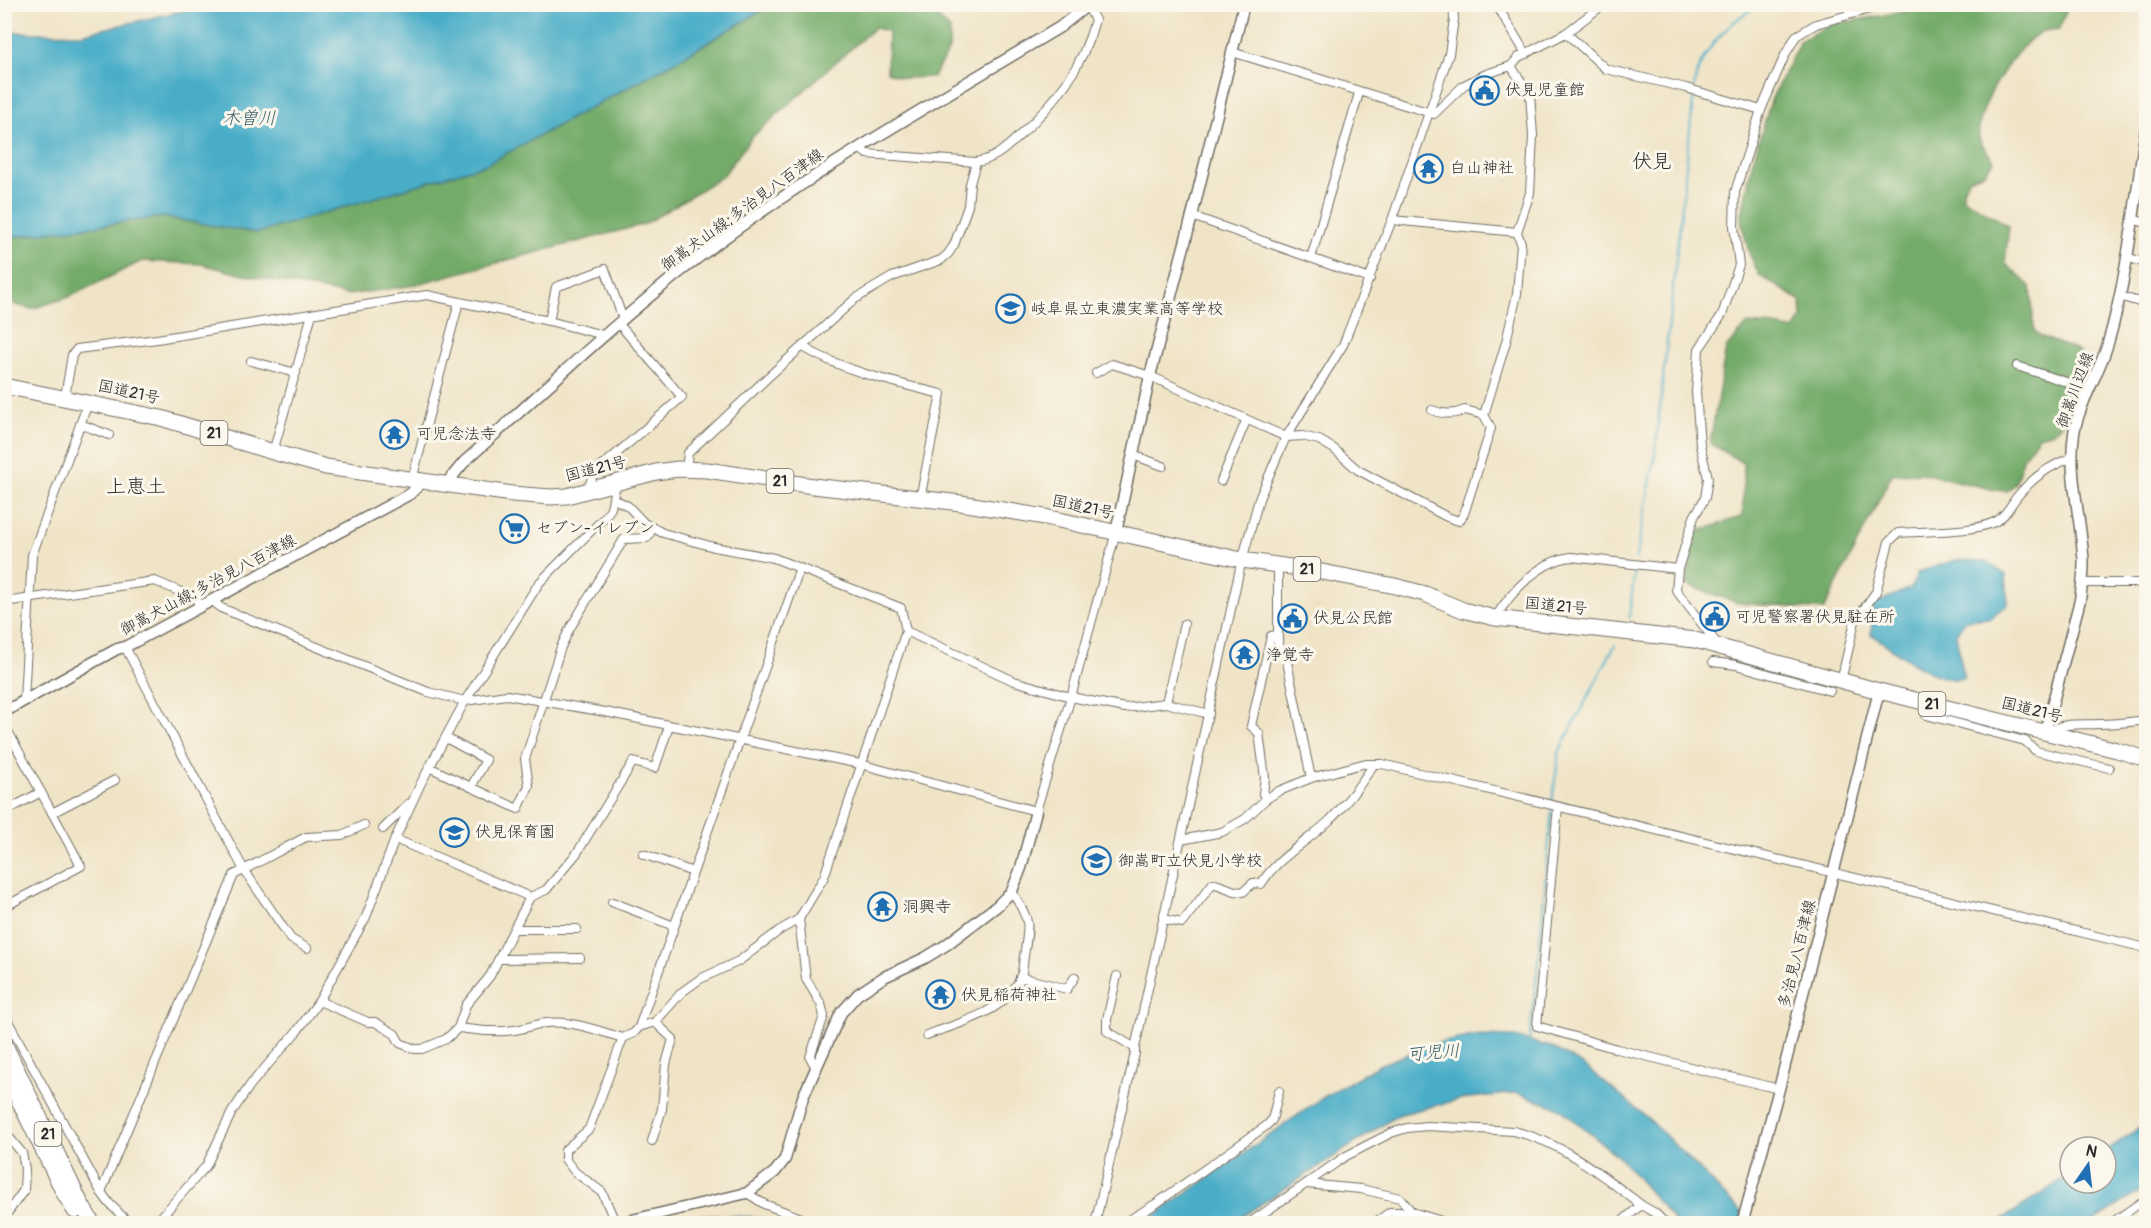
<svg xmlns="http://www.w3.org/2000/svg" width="2151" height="1228" font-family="Pangolin,'Klee One',sans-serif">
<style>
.forest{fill:#73ab69;stroke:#4f6b4a;stroke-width:1.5}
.water{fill:#48adc7;stroke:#3a6c79;stroke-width:1.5}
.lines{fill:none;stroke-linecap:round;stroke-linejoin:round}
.stream{stroke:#48adc7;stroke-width:2}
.street-casing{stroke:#706c62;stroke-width:10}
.secondary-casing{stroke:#706c62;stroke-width:13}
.highway-casing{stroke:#706c62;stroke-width:17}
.street{stroke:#fff;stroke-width:8}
.secondary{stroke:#fff;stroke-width:10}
.highway{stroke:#fff;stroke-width:15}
.labels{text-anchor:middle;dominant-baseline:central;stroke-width:6;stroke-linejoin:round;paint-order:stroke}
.shield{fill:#fbf7ec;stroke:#696865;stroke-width:1.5}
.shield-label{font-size:15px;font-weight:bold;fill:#2b2b2b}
.poi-label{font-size:16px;fill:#2b2b2b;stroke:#fbf7ec;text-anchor:start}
.street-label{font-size:16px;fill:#2b2b2b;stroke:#fbf7ec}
.water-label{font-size:18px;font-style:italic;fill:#375f69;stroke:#fbf7ec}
.quarter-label{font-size:20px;fill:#2b2b2b;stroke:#fbf7ec}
</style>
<rect width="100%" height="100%" fill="#fbf7ec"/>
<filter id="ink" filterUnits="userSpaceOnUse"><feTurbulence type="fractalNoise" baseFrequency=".0167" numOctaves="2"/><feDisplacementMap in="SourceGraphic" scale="12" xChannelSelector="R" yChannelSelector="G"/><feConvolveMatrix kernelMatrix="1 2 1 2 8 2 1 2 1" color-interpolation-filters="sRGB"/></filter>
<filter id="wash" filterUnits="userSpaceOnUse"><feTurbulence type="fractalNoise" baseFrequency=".008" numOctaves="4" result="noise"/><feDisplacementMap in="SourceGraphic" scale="24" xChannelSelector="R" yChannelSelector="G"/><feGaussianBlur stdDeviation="1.35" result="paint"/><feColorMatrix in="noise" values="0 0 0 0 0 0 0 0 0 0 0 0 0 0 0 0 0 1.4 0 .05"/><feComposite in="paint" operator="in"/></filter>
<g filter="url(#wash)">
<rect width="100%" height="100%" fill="#f0e4c7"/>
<!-- forest -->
<g class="forest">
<polygon points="771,5 924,5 950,29 949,49 933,77 903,78 887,72 888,31 874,28 751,138 723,176 645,224 409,286 347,295 240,274 202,264 142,261 69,297 31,309 5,302 5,238 162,217 257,233 487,164 676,61"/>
<path d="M1940 5H2069L2059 29C2054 30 2046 30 2041 32 2016 45 1975 108 1979 137 1980 145 1990 154 1994 160L1984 173 1968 179 1963 190V198L2009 226 2005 263 2031 287 2034 330 2040 336 2078 351 2084 363 2062 424 2053 432 2039 436 2024 456 2015 484 2007 491 1995 490 1922 473 1892 474 1824 610 1738 603 1686 585 1696 532 1743 516V463L1710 443 1726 348 1748 324 1776 326 1794 330 1802 318 1801 301 1759 275 1749 253 1741 220 1752 163 1772 98 1800 41 1829 25Z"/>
</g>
<!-- water -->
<g class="water">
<polygon points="208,5 208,4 771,5 676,61 487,164 257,233 162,217 5,238 5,32 81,34"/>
<path d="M1956 560 1986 561 2006 575 2008 604 1990 618 1965 620 1956 634 1964 678C1936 686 1894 649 1871 634L1873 604 1911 588 1918 572Z"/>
<polygon points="1473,1036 1515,1037 1551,1047 1585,1066 1651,1121 1752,1223 1676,1223 1620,1158 1559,1108 1517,1093 1461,1099 1398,1115 1232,1223 1142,1224 1324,1097 1379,1065 1434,1044"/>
<polygon points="2146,1123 2146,1188 2091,1223 1997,1223 2070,1175 2070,1183 2106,1183 2106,1151"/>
<polygon points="703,1215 750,1217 776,1223 661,1223"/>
</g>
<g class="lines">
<!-- stream -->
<g class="stream">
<path d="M1694 87C1698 53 1731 18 1762 4"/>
<polyline points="1636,558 1654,462 1694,93"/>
<polyline points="1629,618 1635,569"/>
<polyline points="1552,802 1559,752 1615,645"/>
<polyline points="1529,1044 1539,955 1552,808"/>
</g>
</g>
</g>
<g filter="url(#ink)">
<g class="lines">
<defs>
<g id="street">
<polyline points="1496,4 1526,54"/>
<polyline points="1566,33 1606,69 1686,88 1761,110"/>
<polyline points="1232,52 1434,114 1464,85 1486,74 1511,66 1519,57 1566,33 1604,4"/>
<polyline points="860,149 867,154 976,162"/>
<polyline points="2138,182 2146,185"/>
<polyline points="1192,216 1370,279"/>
<polyline points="2132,219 2146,223"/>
<polyline points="1392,220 1517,232"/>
<polyline points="2126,257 2146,263"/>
<polyline points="1311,258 1359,93"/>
<polyline points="2119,296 2146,304"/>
<polyline points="549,321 556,287 605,269 623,319"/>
<path d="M803 347C845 372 894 382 941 394L920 499"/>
<polyline points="251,361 296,373"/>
<polyline points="2017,366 2088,389"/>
<polyline points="1096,373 1112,364 1150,376 1286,437 1302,436 1319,440 1334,449 1358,470 1447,517 1459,521 1464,514 1491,428 1484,415 1506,342 1517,294 1521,243 1517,232 1530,193 1533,135 1530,95 1511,66"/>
<polyline points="65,397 72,355 77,349 157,339 427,295 549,321 603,335"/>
<path d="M1432 410C1444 415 1454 415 1465 410L1484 415"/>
<polyline points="80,424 109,435"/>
<polyline points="273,452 312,314"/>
<polyline points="1133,455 1163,466"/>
<path d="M686 469 688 453 767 378 855 299 892 277 941 260 948 254 954 245 968 206 970 184 976 162C995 159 1005 149 1019 136 1056 102 1082 69 1095 20L1088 7"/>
<polyline points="412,480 459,302"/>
<polyline points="1221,481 1246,421"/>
<polyline points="588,491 593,474 682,397 618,323"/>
<polyline points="614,499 628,506 644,523 663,533 714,547 774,558 901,608 906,631 824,877 799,919 780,930 739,961 700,979 682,992 655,1022 639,1027 634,1033 623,1038 589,1129 565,1150 565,1159 575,1172 602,1192 616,1224"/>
<polyline points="1278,565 1278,651 1285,652 1311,778"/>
<polyline points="2082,583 2146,583"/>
<polyline points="212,600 221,608 428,692 465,701 507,695 605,712 860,764 1036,811 1071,697 1116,532"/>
<polyline points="4,602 155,581 195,598 201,606"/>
<path d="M1495 618C1511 592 1539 561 1571 557L1678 569"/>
<polyline points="906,631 1014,681 1071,697 1125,708 1166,703 1209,714"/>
<polyline points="1718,645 1676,590 1678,569 1694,517 1705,498 1708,478 1700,445 1696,392 1699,349 1722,315 1739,265 1734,227 1735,192 1761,110 1785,55 1796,36 1816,24 1888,4"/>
<polyline points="125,647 244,870 291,939 307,948"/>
<polyline points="1713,662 1736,665 1830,691"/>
<path d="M1841 681 1855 621 1876 592 1889 542 1898 533C1923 531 1978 533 1998 520 2007 514 2010 506 2016 498 2031 479 2048 466 2071 458"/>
<polyline points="24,700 32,555 88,403"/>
<polyline points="1166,703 1184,624"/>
<polyline points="1926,715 2025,741 2036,751 2109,768"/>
<polyline points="4,724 81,866 4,907"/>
<path d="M2047 732C2064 722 2079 725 2098 724 2114 724 2131 722 2146 720"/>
<polyline points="429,767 471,787 486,760 446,738"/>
<polyline points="471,787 518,809 529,786 525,759 561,647 569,630 624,539 647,538 653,528"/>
<polyline points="1266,799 1263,794 1265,778 1259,733 1251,726 1271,636 1277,635"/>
<polyline points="1558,807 1537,1026 1617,1049 1779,1089"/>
<polyline points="4,812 41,792"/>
<polyline points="52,813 115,780"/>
<polyline points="383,829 408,804"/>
<polyline points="395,839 530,897"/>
<polyline points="1181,840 1222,832 1245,819 1266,799 1279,791 1311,778 1362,764 1382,764 2146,948"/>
<polyline points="643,854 693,872"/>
<polyline points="612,902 674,926"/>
<polyline points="799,919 806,979 821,1004 824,1016 810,1057 816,1068"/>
<path d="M1163 919 1182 923 1213 883 1235 891 1243 892 1253 883 1261 884C1278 857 1307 842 1330 820 1347 803 1361 784 1374 764"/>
<polyline points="514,929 577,929"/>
<polyline points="499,959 580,958"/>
<polyline points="1117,976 1107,1019 1107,1031 1135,1048"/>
<polyline points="1020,977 1067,989 1075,977"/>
<polyline points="319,1001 368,1022 375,1022 395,1034 400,1043 415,1049 422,1049 446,1039 458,1028 466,1005 490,976 530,897 546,890 577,853 633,762 655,768 669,726"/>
<polyline points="4,1014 101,1192 109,1203 130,1224"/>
<polyline points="639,1027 800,568"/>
<path d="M458 1028C477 1030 496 1033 514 1030 525 1029 535 1024 546 1023 572 1020 598 1031 623 1038"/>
<path d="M927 1035C959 1023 1004 1013 1020 979 1023 972 1023 963 1024 956 1030 919 1030 923 1012 891"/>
<polyline points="4,1131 22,1153 25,1169 24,1190 6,1215 5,1224"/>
<polyline points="652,1141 662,1109 666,1064 673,1039 655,1022"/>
<polyline points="1306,1184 1361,1189 1400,1198 1412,1212 1411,1224"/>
<polyline points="101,1192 234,875 306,837 342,835 364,825"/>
<polyline points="747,1193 764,1204 817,1224"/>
<polyline points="155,1224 206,1166 232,1112 251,1084 298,1030 319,1001 366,917 395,839 421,783 465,701 539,583 605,517 611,508 616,483"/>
<polyline points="1095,1224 1135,1053 1135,1048 1240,568 1259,499 1277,457 1286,437 1343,345 1392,220 1449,54 1454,19 1453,4"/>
<polyline points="1123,1224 1157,1203 1266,1126 1272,1120 1279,1091"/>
<path d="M1248 1224 1346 1156 1391 1133 1407 1128 1427 1126 1513 1131C1562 1142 1602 1175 1641 1205"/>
<polyline points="1373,1224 1390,1212 1412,1212 1451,1224"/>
<polyline points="1619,1224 1641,1205 1655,1213 1666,1224"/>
<polyline points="2110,1224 2146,1199"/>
</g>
<g id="secondary">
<path d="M446 484 465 461C552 384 635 302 730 234 835 158 949 94 1060 27L1089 4"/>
<polyline points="1116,532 1150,376 1192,216 1244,4"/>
<polyline points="4,712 117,649 125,647 410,494 423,481"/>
<path d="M2045 732 2080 600C2082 585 2085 569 2083 554 2080 514 2068 473 2074 433 2080 401 2099 374 2108 343 2128 276 2135 199 2146 129"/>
<polyline points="615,1224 747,1193 775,1172 785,1159 803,1097 841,1013 858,994 884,977 925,958 946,945 997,906 1012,891 1021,868 1036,811"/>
<polyline points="1742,1224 1779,1089 1879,691"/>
</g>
<g id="highway">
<polyline points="4,386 161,418 273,452 326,467 512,494 551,497 567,496 656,472 678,469 707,470 813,486 961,503 1045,517 1242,560 1312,570 1395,586 1425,594 1463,610 1495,618 1695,640 1879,691 2117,750 2146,759"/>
<polyline points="4,1043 80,1202 93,1224"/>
<polyline points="4,1070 64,1193 75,1211"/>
</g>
</defs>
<!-- street casing -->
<use href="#street" class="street-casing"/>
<!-- secondary casing -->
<use href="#secondary" class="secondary-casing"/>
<!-- highway casing -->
<use href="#highway" class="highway-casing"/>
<!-- street -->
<use href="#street" class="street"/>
<!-- secondary -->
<use href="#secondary" class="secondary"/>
<!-- highway -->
<use href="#highway" class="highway"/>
</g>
</g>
<!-- icons -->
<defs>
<symbol id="civic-ring" viewBox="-11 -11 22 22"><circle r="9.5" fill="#fbf7ec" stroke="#1f6fb2" stroke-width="1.5"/><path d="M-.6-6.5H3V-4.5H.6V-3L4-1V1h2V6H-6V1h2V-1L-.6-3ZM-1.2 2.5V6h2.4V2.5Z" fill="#1f6fb2"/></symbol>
<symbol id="temple-ring" viewBox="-11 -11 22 22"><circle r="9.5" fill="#fbf7ec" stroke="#1f6fb2" stroke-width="1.5"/><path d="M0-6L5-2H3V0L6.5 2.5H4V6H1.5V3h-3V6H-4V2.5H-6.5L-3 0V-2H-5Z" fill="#1f6fb2"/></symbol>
<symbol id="school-ring" viewBox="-11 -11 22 22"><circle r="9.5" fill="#fbf7ec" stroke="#1f6fb2" stroke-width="1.5"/><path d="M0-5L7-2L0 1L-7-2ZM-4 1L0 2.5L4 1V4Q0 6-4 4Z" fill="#1f6fb2"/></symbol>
<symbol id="supermarket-ring" viewBox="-11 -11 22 22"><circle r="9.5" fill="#fbf7ec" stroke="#1f6fb2" stroke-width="1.5"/><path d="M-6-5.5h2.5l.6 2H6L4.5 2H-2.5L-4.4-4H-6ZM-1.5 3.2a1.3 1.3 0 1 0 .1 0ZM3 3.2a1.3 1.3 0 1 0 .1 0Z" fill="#1f6fb2"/></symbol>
</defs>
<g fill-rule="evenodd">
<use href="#civic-ring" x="1468" y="74" width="33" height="33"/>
<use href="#temple-ring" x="1412" y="152" width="33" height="33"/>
<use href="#school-ring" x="994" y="292" width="33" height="33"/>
<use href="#temple-ring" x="378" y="418" width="33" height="33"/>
<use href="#supermarket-ring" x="498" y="512" width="33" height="33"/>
<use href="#civic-ring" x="1698" y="600" width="33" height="33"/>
<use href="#civic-ring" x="1276" y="602" width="33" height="33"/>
<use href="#temple-ring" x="1228" y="638" width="33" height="33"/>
<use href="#school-ring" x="438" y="816" width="33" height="33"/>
<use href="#school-ring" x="1080" y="844" width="33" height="33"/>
<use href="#temple-ring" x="866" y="890" width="33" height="33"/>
<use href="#temple-ring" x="924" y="978" width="33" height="33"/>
</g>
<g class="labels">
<!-- shield labels -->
<g class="shield">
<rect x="200.5" y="421" width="27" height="24" rx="4.5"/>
<rect x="766.5" y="469" width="27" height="24" rx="4.5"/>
<rect x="1293.5" y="557" width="27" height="24" rx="4.5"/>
<rect x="1918.5" y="692" width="27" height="24" rx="4.5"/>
<rect x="34.5" y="1122" width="27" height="24" rx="4.5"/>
</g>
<g class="shield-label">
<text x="214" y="433">21</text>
<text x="780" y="481">21</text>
<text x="1307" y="569">21</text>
<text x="1932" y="704">21</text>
<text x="48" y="1134">21</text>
</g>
<!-- poi labels -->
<g class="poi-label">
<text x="1505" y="90">伏見児童館</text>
<text x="1450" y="168">白山神社</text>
<text x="1031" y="309">岐阜県立東濃実業高等学校</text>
<text x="416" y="434">可児念法寺</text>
<text x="536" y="528">セブン-イレブン</text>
<text x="1735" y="617">可児警察署伏見駐在所</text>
<text x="1313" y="618">伏見公民館</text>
<text x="1266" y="655">浄覚寺</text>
<text x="475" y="832">伏見保育園</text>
<text x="1118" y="861">御嵩町立伏見小学校</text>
<text x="903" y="907">洞興寺</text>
<text x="961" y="995">伏見稲荷神社</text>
</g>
<!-- street labels -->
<g class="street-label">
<text transform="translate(742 210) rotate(-36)">御嵩犬山線;多治見八百津線</text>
<text transform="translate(2075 390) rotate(-70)">御嵩川辺線</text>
<text transform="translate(129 392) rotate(12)">国道21号</text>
<text transform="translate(596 469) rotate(-14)">国道21号</text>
<text transform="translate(1083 507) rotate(12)">国道21号</text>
<text transform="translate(208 585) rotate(-28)">御嵩犬山線;多治見八百津線</text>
<text transform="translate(1556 606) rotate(6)">国道21号</text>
<text transform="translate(2032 710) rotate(14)">国道21号</text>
<text transform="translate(1797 954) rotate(-76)">多治見八百津線</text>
</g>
<!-- water labels -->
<g class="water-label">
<text x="249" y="118">木曽川</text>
<text transform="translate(1433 1053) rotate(-4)">可児川</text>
</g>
<!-- quarter labels -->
<g class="quarter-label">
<text x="1652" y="161">伏見</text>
<text x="136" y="486">上恵土</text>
</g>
</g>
<!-- margin -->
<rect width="2151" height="1228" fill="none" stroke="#fbf7ec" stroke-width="24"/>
<!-- north arrow -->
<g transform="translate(2088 1165) rotate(14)"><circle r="28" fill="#fbf7ec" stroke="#a8a59f" stroke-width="1.5"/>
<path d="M0-4.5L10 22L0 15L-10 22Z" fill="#1f6fb2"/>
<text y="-9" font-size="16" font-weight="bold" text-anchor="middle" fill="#2b2b2b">N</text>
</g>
</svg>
